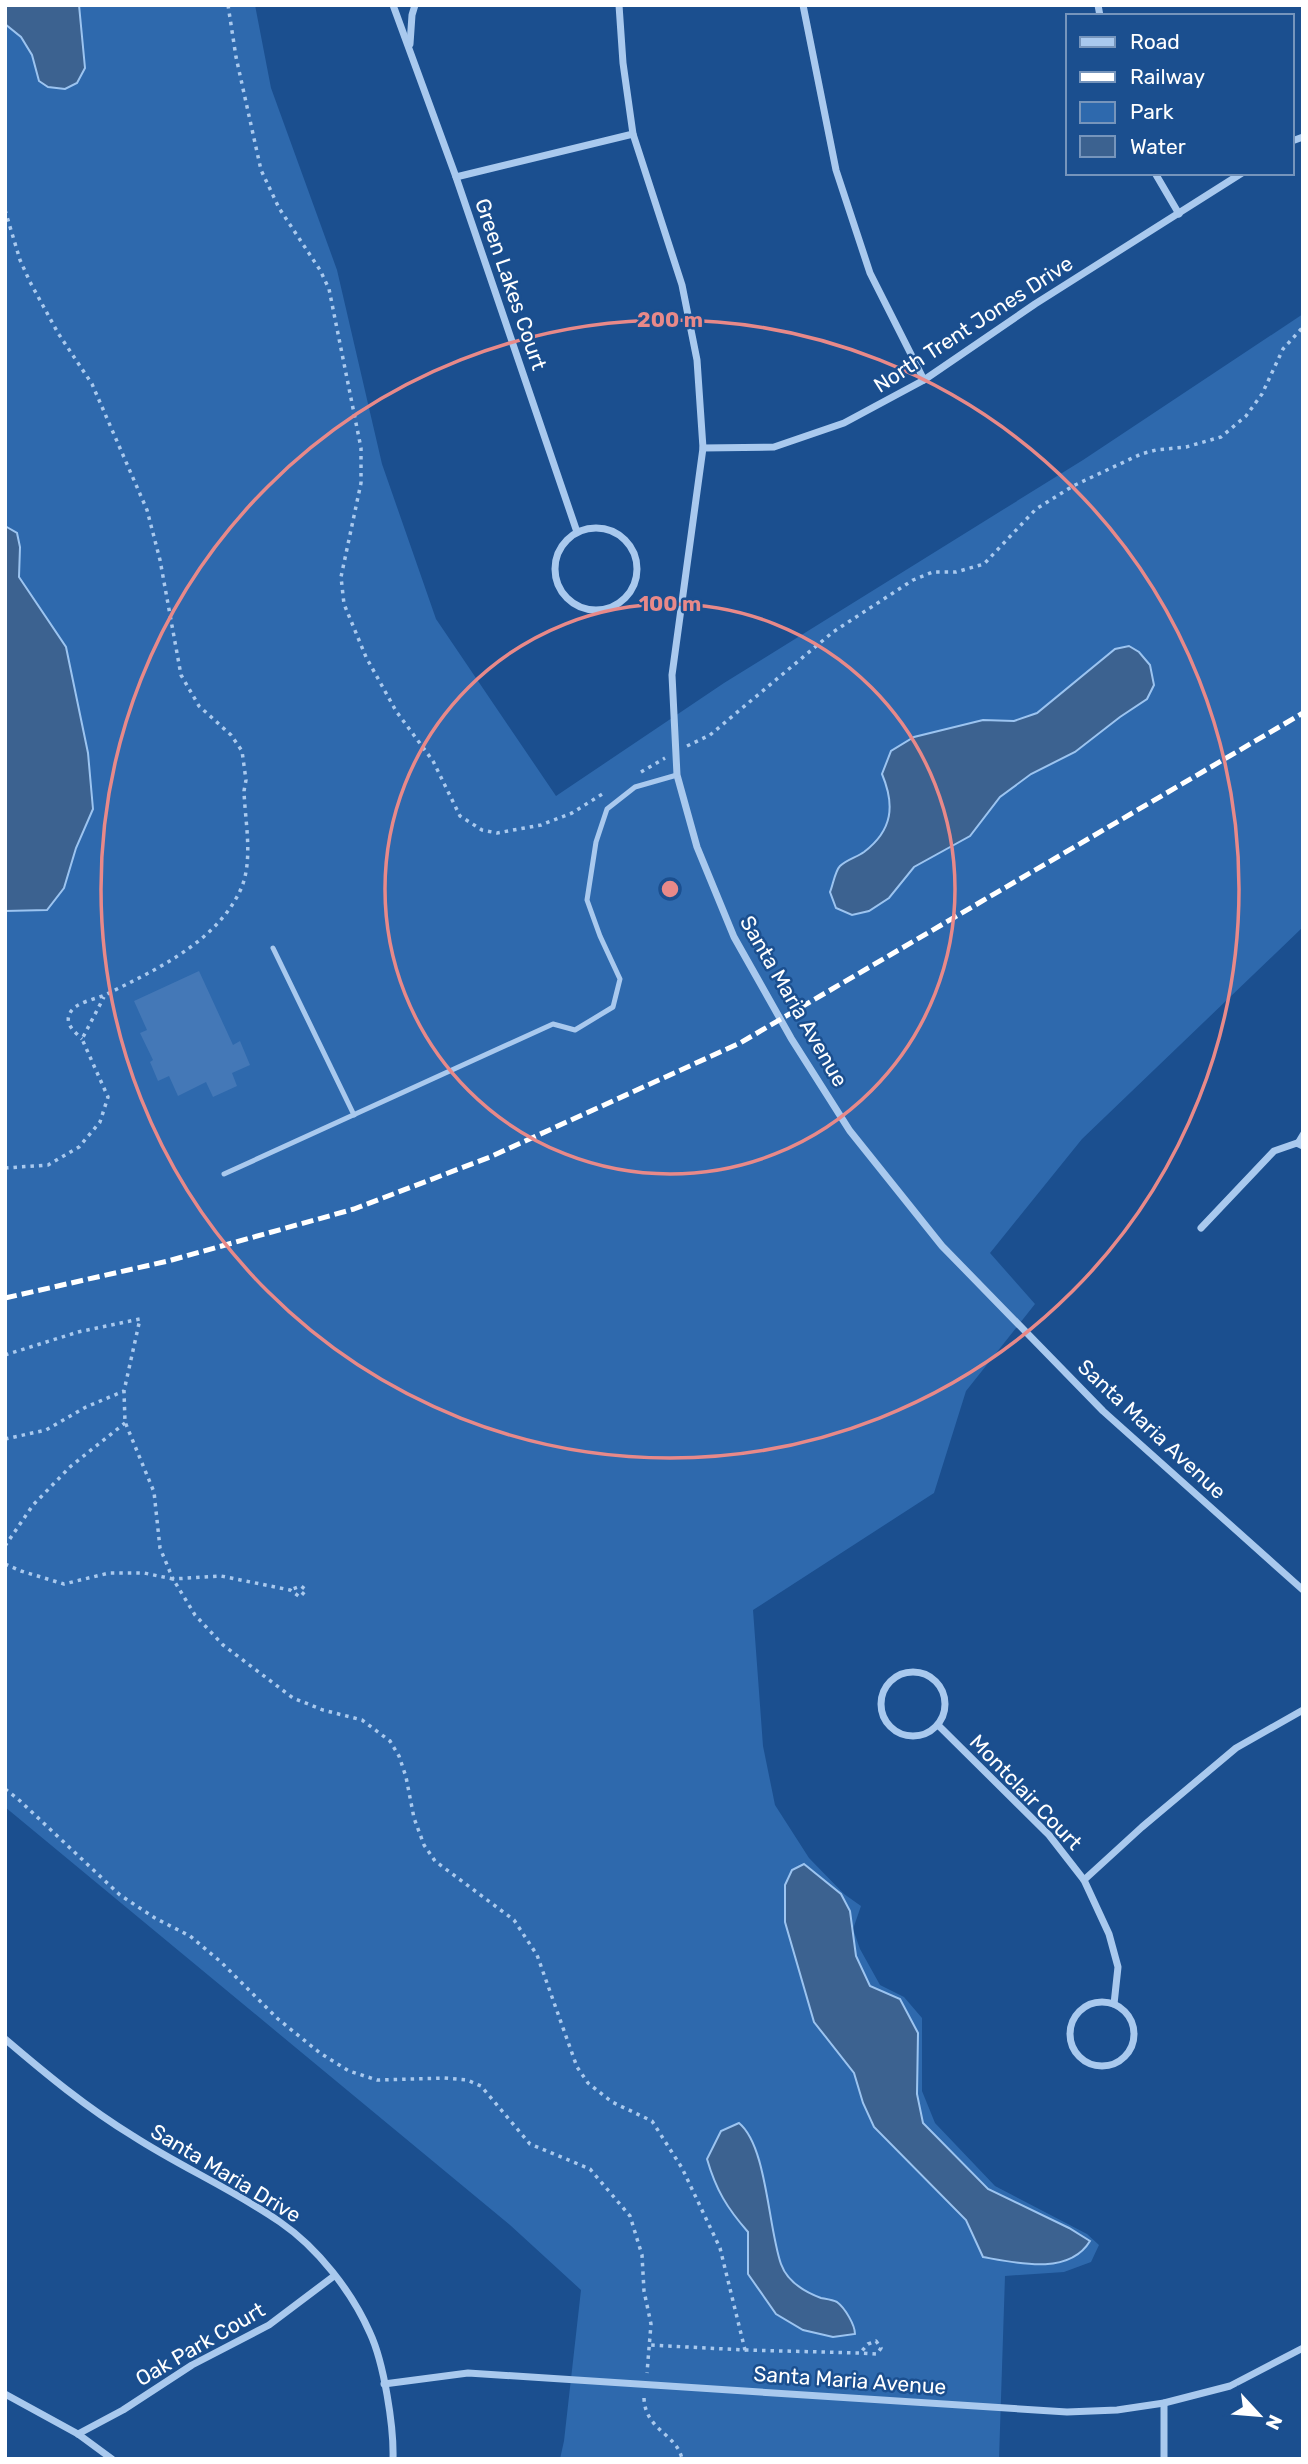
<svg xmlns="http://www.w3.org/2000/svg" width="1308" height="2464" font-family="Rubik,sans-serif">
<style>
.green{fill:#2e69ad}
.water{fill:#3c6290;stroke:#9cc4f0;stroke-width:2}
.building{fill:#4478b7}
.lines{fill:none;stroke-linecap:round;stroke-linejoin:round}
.path{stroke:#a9c9ee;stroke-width:3.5;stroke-dasharray:3.5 5;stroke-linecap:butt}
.service{stroke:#a9c9ee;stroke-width:5}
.minor{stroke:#a9c9ee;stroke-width:7}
.rail{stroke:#fff;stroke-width:5;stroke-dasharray:12 5;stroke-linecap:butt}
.ring{fill:none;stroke:#e88989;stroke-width:3.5}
.labels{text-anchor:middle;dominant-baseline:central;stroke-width:5;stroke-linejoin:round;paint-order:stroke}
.street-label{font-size:21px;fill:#fff;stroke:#1b4f8f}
.centre{fill:#e88989;stroke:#1b4f8f;stroke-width:3.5}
.ring-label{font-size:21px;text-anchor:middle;font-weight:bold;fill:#e88989;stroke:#1b4f8f;stroke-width:5;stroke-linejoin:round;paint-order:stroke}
</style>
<rect width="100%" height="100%" fill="#1b4f8f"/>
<!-- green -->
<polygon class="green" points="5,5 255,5 271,88 337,270 382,464 436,619 556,796 724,683 1083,460 1303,314 1303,927 1082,1139 990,1253 1035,1304 966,1391 934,1493 753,1610 763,1746 775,1805 809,1858 844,1894 861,1906 853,1929 860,1949 880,1985 904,1997 922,2018 922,2091 935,2123 995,2186 1087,2234 1099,2245 1091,2262 1064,2272 1005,2276 999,2459 560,2459 564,2441 581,2290 510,2225 5,1807"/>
<!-- water -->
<g class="water">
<polygon points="5,5 79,5 85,68 77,83 65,89 48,87 39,81 32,55 21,37 5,24"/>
<polygon points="5,526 17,533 20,547 19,577 66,647 88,753 93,809 76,848 64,888 47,910 5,911"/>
<path d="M1129 646 1139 652 1150 665 1154 685 1147 699 1120 717 1075 752 1031 774 1000 797 970 836 914 867 889 898 869 911 852 915 836 908 830 892C833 885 835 871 840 866 846 860 857 857 864 852 893 830 895 805 882 774L891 751 914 737 983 720 1014 721 1037 713 1115 649Z"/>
<path d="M804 1864 841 1894 850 1911 856 1956 870 1986 900 1999 918 2033 917 2094 923 2123 988 2189 1069 2228 1090 2241C1069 2276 1016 2263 983 2257L966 2220 874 2127 863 2103 854 2073 814 2022 785 1922V1885L792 1870Z"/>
<path d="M739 2123C767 2146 768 2227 781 2264 787 2281 805 2292 821 2298 826 2299 833 2300 837 2302 845 2308 855 2325 855 2334L833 2337 803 2330 776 2314 748 2274V2232C727 2208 716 2190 707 2159L721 2131Z"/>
</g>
<!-- building -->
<polygon class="building" points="199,971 233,1045 240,1041 250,1065 232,1073 237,1086 213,1097 206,1082 178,1096 169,1076 158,1081 150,1062 153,1060 140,1033 147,1030 134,1001"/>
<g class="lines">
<!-- path -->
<g class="path">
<polyline points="228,5 236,57 261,170 279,208 320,270 329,289 361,448 361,483 341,577 344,604 366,657 396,711 433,761 460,816 482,830 497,833 541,825 572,813 604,793"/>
<path d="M5 210 20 260 30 282 58 333 92 384 147 510 160 560 181 675 199 706 231 735 242 751 246 780 244 791C245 822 254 862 240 891 215 943 155 970 107 994 97 999 75 1002 70 1013 64 1024 75 1032 82 1039"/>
<polyline points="687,746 710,735 833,632 913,580 933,572 956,572 984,564 1036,509 1073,486 1141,454 1156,450 1186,447 1221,437 1246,416 1262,394 1283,349 1303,327"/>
<polyline points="641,772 665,758"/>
<polyline points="5,1168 48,1165 79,1147 100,1122 108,1097 82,1039 104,997"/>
<polyline points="5,1355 78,1332 140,1319 124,1391 125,1422 154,1492 160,1548 173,1579 221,1576 290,1590 300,1597 306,1590 301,1586 290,1590"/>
<polyline points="5,1439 46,1430 86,1407 124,1391"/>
<polyline points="5,1546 33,1505 71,1466 125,1423"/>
<polyline points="5,1564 21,1571 64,1584 109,1573 144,1573 173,1579 195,1615 223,1645 293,1698 323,1710 362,1720 390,1741 399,1756 406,1777 414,1818 424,1845 435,1861 514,1920 537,1955 577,2067 588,2083 612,2102 652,2121 682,2168 720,2248 745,2350 649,2345"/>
<polyline points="5,1789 18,1799 120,1895 155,1918 190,1936 221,1962 278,2019 320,2053 349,2071 377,2080 444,2078 467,2080 481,2086 530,2144 590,2169 630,2216 642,2255 644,2291 651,2324 647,2373"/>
<polyline points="745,2350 860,2353 877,2354 881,2348 876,2341 868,2344 860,2353"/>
<path d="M644 2398C645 2430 677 2434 682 2459"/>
</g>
<!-- service -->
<g class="service">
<polyline points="273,948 354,1115"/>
<polyline points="1297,1143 1303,1133"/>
<polyline points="224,1174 553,1024 575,1030 613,1007 620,979 600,936 587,900 596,842 607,809 635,787 677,775"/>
</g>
<!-- minor -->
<g class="minor">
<polyline points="393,5 456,177 577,532"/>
<polyline points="619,5 623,63 633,134 682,285 697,360 703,448 672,675 677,775 697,847 734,937 791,1038 850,1131 942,1246 1103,1411 1303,1590"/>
<polyline points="803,5 836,170 870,273 924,380"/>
<polyline points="1098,5 1100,16"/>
<polyline points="410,44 412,15 415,5"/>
<polyline points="1292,141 1303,137"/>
<polyline points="1155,173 1179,214"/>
<polyline points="456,177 633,134"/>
<polyline points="703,448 774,447 844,423 924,380 1035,304 1242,173"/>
<circle cx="596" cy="569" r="41"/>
<polyline points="1201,1228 1274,1151 1297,1143 1303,1146"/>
<circle cx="913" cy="1704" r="32"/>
<polyline points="938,1725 1049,1835 1084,1880 1109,1934 1118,1967 1114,2004"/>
<polyline points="1084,1880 1142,1827 1236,1748 1303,1710"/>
<circle cx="1102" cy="2034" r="32"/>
<path d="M5 2039C46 2074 87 2108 133 2136 181 2167 234 2190 280 2222 318 2248 352 2292 370 2333 384 2363 394 2427 393 2459"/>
<polyline points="384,2384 468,2373 1067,2412 1117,2410 1164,2403 1230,2386 1303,2348"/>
<polyline points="5,2394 78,2434 112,2459"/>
<polyline points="1164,2403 1164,2459"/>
<polyline points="78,2434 123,2410 192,2365 269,2325 334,2276"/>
</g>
<!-- rail -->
<polyline class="rail" points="5,1298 168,1261 354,1209 490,1157 740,1043 1303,713"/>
</g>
<!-- distance rings -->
<g class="ring">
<circle cx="670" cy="889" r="285"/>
<circle cx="670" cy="889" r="569"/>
</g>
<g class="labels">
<!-- street labels -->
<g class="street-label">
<text transform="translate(511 284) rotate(71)">Green Lakes Court</text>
<text transform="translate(973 324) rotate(-33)">North Trent Jones Drive</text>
<text transform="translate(794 1001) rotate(60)">Santa Maria Avenue</text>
<text transform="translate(1152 1429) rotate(43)">Santa Maria Avenue</text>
<text transform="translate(1026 1792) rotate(46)">Montclair Court</text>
<text transform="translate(226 2173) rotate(31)">Santa Maria Drive</text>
<text transform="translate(200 2344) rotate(-30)">Oak Park Court</text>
<text transform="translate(850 2380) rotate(4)">Santa Maria Avenue</text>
</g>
</g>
<circle cx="670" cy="889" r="10" class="centre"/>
<g class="ring-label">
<text x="670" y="327">200 m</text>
<text x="670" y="611">100 m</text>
</g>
<!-- border -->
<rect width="1308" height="2464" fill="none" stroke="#ffffff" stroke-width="14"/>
<!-- legend -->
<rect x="1066" y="14" width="228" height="161" fill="#1b4f8f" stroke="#7695bc" stroke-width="2"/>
<rect x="1080" y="37" width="35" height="10" fill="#a9c9ee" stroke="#7695bc" stroke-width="2"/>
<text x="1130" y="49" font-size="21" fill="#ffffff">Road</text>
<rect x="1080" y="72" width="35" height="10" fill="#ffffff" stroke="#7695bc" stroke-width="2"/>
<text x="1130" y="84" font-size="21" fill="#ffffff">Railway</text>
<rect x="1080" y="102" width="35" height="21" fill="#2e69ad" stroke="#7695bc" stroke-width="2"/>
<text x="1130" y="119" font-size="21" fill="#ffffff">Park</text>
<rect x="1080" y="136" width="35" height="21" fill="#3c6290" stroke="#7695bc" stroke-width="2"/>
<text x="1130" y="154" font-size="21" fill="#ffffff">Water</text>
<!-- north arrow -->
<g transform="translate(1259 2415) rotate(116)" stroke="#1b4f8f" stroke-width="5" paint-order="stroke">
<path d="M0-5L12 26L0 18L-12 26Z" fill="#ffffff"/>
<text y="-10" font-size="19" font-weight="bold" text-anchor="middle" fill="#ffffff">N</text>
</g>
</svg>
